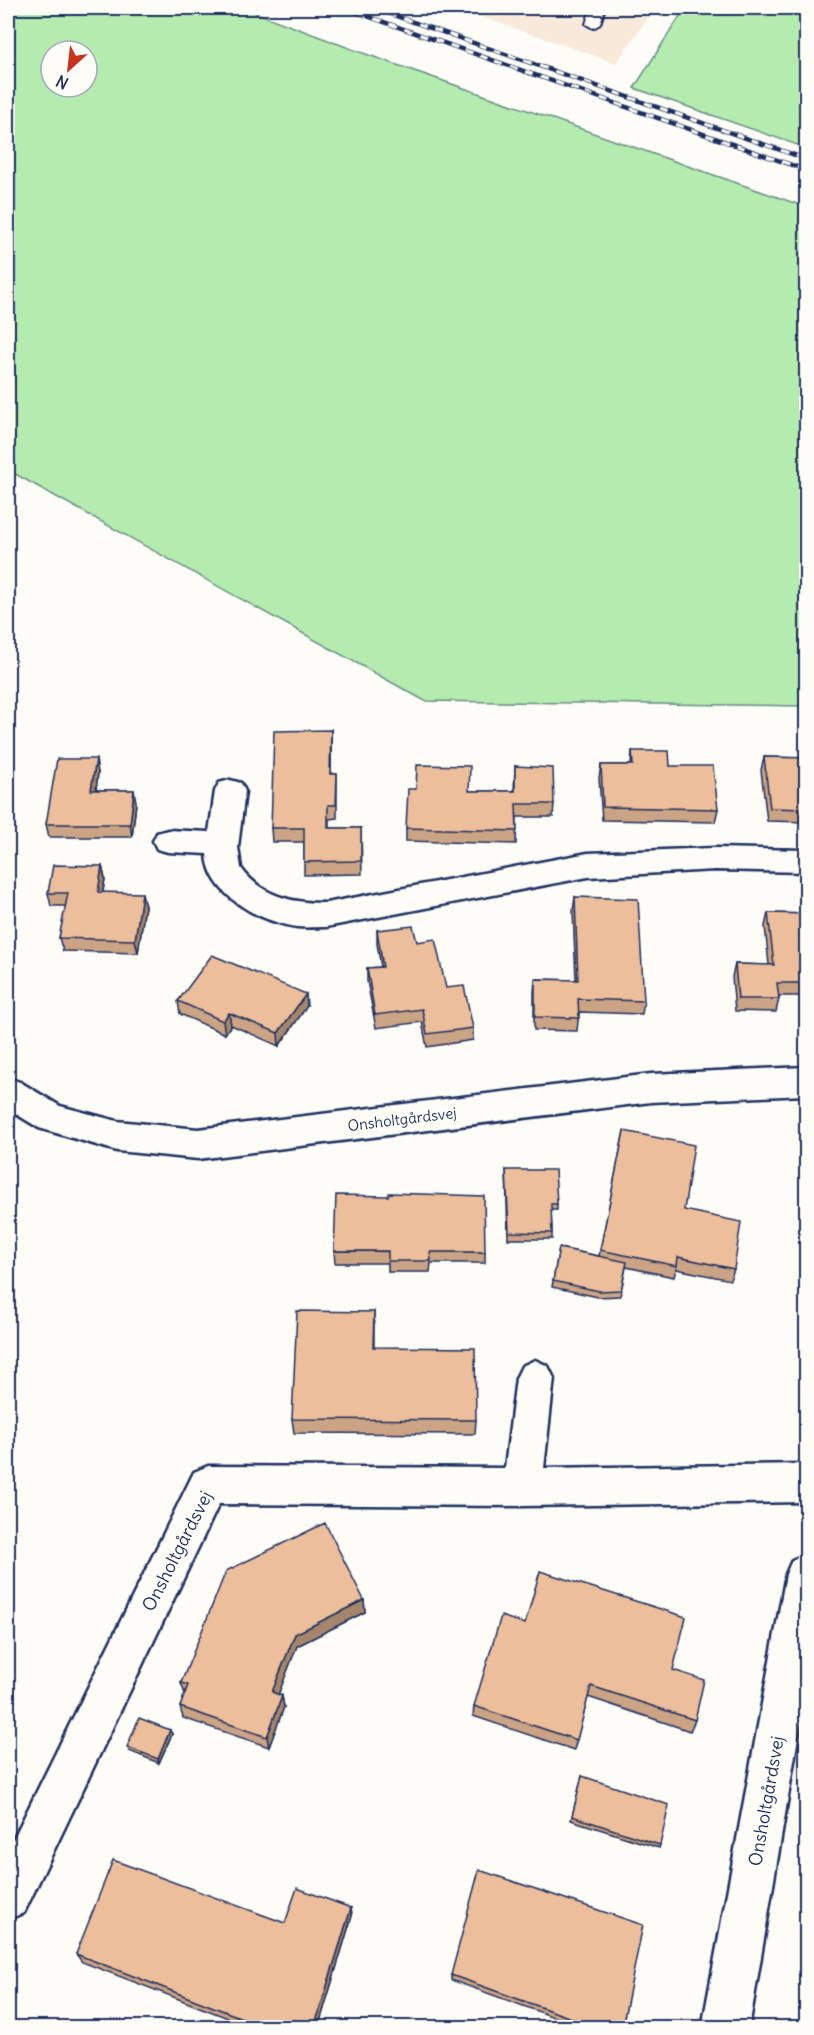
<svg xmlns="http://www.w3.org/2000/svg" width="814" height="2035" font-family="Delius,sans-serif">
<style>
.built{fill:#f8e9db}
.green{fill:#b4ebae;stroke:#688d86;stroke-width:1.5;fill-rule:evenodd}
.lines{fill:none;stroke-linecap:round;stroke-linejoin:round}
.lane-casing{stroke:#1b2f5e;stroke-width:4}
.street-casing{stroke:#1b2f5e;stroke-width:5}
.lane{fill:#fdfcf7;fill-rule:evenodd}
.street{fill:#fdfcf7;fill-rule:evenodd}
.rail-casing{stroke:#1b2f5e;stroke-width:4.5}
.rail{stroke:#fdfcf7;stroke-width:3;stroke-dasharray:8;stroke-linecap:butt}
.wall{fill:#cba385;stroke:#1b2f5e;stroke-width:1.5}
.shaded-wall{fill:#a5856c;stroke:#1b2f5e;stroke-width:1.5}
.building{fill:#ecbe9b;stroke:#1b2f5e;stroke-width:1.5}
.labels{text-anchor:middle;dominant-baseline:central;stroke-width:4.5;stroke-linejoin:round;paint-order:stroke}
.street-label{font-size:15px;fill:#1b2f5e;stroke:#fdfcf7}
.near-street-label{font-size:18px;fill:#1b2f5e;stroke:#fdfcf7}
</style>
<rect width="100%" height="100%" fill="#fdfcf7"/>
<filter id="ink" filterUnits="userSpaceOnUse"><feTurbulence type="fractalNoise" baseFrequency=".0167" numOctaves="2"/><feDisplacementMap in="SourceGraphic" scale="12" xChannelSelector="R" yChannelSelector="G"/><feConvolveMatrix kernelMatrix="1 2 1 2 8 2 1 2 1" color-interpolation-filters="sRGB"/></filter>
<g filter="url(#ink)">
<!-- built -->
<polygon class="built" points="456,8 655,8 616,63"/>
<!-- green -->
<g class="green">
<path d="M8 8H243L357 51 806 207V706L425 701 8 470ZM51 51H87V87H51Z"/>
<polygon points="685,8 806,8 806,148 634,88"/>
</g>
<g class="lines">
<defs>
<polygon id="lane" points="591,8 605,8 600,24 593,28 586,24"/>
<g id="street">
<path d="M230 780 241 783 245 791 238 847 241 868C261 896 293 903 326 903L588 853 715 848 806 850V872L715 870 588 877 326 927C317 927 307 928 297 927 261 922 209 896 207 854L168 852 157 849 153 841 157 833 168 830 209 832 215 791 219 783Z"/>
<polygon points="806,1067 806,1095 651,1102 198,1159 117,1151 39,1128 8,1109 8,1078 20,1082 60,1106 117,1121 198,1129 651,1074"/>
<polygon points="535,1360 548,1366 554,1378 544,1468 806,1464 806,1502 522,1506 219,1504 24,1913 8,1919 8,1850 194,1472 208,1466 505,1468 516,1378 522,1366"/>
<polygon points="806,1554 806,1690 749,2028 702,2028 786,1574 792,1560"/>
</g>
</defs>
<!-- lane casing -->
<use href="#lane" class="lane-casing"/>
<!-- street casing -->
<use href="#street" class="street-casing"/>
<!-- lane -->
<use href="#lane" class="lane"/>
<!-- street -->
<use href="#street" class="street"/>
<defs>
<g id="rail">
<polyline points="344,8 806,170"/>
<polyline points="373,8 806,159"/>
</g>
</defs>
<!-- rail casing -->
<use href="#rail" class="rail-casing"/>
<!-- rail -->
<use href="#rail" class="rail"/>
</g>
<!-- wall -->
<g class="wall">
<polygon points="331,730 331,774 337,774 337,818 329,819 329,828 361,828 362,874 304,875 304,842 272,842 271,828"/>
<polygon points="632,751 670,766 718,809 715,822 602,820 599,778 601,765 631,765"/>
<polygon points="764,757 807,758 807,822 767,821 761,770"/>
<polygon points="515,766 554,804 553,817 517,817 516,844 406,841 406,828 469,791 514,791"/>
<polygon points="98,773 96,790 134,790 136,803 132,837 49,837 46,824"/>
<polygon points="102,866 105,879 103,892 145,906 138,953 63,951 59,938 66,906 51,906 48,893"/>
<polygon points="575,897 644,1001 642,1014 579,1012 577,1031 534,1030 534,992 535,979 576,980 573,911"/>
<polygon points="768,913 807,914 807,996 779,996 779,999 776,1012 735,1011 732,977 735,964 769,965 765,926"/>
<polygon points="377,930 417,942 446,988 473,1028 473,1040 427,1047 422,1022 376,1028 367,981 367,968 381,967 377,944"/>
<polygon points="178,1001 307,1006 279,1046 231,1025 225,1034 180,1014"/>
<polygon points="624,1131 684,1210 734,1269 730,1280 676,1269 674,1277 626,1267 620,1296 598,1297 552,1287 559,1248 599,1256"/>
<polygon points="506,1170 557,1204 557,1210 551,1210 552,1233 552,1239 508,1239"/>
<polygon points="334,1251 485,1252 485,1263 431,1263 430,1272 388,1272 388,1263 335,1263"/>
<polygon points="374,1312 374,1347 476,1420 475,1434 294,1433 292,1419"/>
<polygon points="364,1600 365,1612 297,1646 278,1694 282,1696 284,1707 269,1747 183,1718 180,1707 185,1694 181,1683"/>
<polygon points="673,1670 695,1720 690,1731 588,1697 574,1750 473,1716 474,1706"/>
<polygon points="172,1734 159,1763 129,1751 127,1747"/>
<polygon points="582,1776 660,1845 659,1848 571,1820"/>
<polygon points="351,1908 352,1916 318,2028 254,2028 82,1962 76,1954 285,1923"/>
<polygon points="451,1975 622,2028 584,2028 451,1980"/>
</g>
<!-- shaded-wall -->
<g class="shaded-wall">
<polygon points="8,55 10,67 8,68"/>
<polygon points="331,730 331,787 330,774"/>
<polygon points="96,759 98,773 94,803 91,790"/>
<polygon points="134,790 136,803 132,837 130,824"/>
<polygon points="102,866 105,879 100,905 98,892"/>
<polygon points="142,893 145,906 138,953 135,940"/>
<polygon points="306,994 307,1006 279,1046 278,1033"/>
<polygon points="229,1013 231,1025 225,1034 223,1021"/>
<polygon points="364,1600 365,1612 297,1646 275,1703 272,1692 295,1634"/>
<polygon points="282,1696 284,1707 269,1747 267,1737"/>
<polygon points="170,1730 172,1734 159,1763 158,1759"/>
<polygon points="351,1908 352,1916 318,2028 314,2028"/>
</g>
<!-- building -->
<g class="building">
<polygon points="331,730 330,774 337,774 336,805 328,805 328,828 361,828 361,861 304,862 304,828 271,828 274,731"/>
<polygon points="632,751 669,751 670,766 713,766 718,809 603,807 601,765 633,765"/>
<polygon points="764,757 807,758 807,809 770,808"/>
<polygon points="57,759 96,759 91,790 134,790 130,824 46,824"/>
<polygon points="417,765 470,766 469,791 515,791 515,766 553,768 554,804 516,804 517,831 406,828 408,789 416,789"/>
<polygon points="53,865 102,866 98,892 142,893 135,940 59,938 68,893 48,893"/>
<polygon points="575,897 638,899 644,1001 578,999 579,1018 535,1017 535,979 578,980"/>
<polygon points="768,913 807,914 807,983 777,983 779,999 738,999 735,964 774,965"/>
<polygon points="413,926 417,942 435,939 446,988 464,986 473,1028 427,1034 422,1009 375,1015 367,968 383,967 377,930"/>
<polygon points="212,955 306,994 278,1033 229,1013 223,1021 178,1001"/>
<polygon points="624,1131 694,1145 684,1210 741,1222 734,1269 678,1257 677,1266 600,1250"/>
<polygon points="506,1170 555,1170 557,1204 551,1204 552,1233 509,1232"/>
<polygon points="389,1193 484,1196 485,1252 430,1252 431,1261 388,1261 388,1251 334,1251 336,1195 388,1196"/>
<polygon points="559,1248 627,1262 621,1290 599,1291 553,1281"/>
<polygon points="297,1311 374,1312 373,1347 475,1348 476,1420 292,1419"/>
<polygon points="325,1523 364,1600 295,1634 272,1692 282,1696 267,1737 180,1707 188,1685 181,1683 226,1571"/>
<polygon points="540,1571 686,1617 673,1670 704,1680 695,1720 591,1686 577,1740 474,1706 501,1616 525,1624"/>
<polygon points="139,1718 170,1730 158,1759 127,1747"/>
<polygon points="582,1776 669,1805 660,1845 572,1816"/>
<polygon points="113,1860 285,1923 297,1888 351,1908 314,2028 268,2028 76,1954"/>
<polygon points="479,1870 643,1925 622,2028 599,2028 451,1975"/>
<rect x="793" y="2026" width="14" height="2"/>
</g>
</g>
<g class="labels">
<!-- street labels -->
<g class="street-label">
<text transform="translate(402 1119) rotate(-7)">Onsholtgårdsvej</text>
</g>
<!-- near-street labels -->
<g class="near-street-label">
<text transform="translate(177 1551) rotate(-63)">Onsholtgårdsvej</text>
<text transform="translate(766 1801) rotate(-80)">Onsholtgårdsvej</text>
</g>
</g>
<!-- margin -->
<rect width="814" height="2035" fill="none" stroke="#fdfcf7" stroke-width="30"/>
<rect x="15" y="15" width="784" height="2005" fill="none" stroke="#1b2f5e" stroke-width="2" filter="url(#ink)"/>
<!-- north arrow -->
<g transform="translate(69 69) rotate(207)"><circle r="28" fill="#fdfcf7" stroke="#a3aaba" stroke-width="1.5"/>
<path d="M0-4.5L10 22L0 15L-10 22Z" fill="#c8321e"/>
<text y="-9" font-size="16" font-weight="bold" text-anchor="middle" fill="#1b2f5e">N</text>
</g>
</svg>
